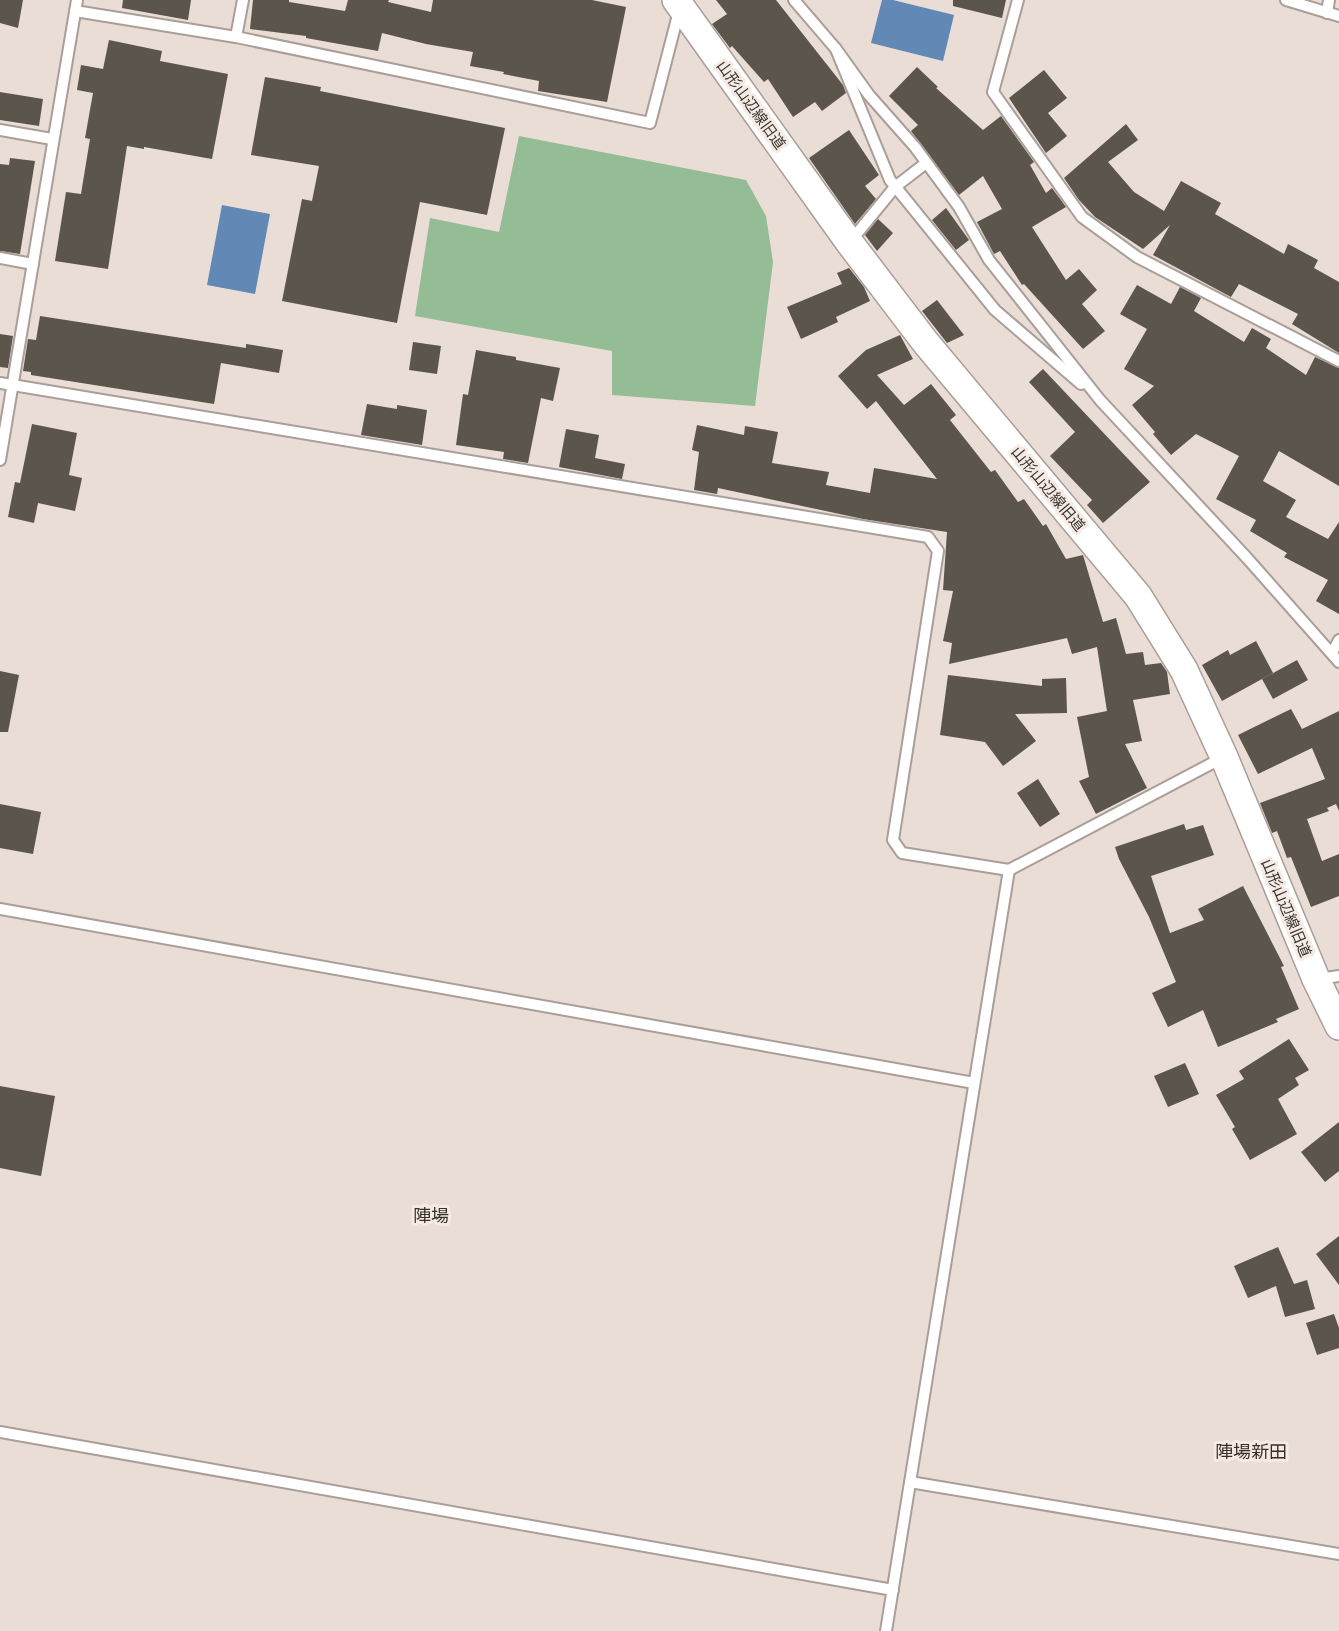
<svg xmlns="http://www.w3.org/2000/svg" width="1339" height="1631" font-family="'Fira Sans','Noto Sans JP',sans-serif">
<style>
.green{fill:#94bc95}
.water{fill:#6288b5}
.building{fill:#5b554c}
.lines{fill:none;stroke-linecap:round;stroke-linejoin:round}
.service-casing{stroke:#a99e98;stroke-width:14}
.tertiary-casing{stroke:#a99e98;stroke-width:30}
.service{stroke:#fff;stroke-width:10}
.tertiary{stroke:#fff;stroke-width:27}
.labels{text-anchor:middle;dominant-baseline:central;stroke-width:6;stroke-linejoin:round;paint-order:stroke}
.street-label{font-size:15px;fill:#373330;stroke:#f6ebe4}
.quarter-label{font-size:18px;fill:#382f29;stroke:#f6ebe4}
</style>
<rect width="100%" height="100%" fill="#e9ddd6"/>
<!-- green -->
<polygon class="green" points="519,136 746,180 766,216 773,262 755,406 612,395 612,351 415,316 430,218 499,232"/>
<!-- water -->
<g class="water">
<polygon points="882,0 893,0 954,15 943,61 871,43"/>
<polygon points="222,205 270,214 255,294 207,285"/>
</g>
<!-- building -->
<g class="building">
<polygon points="0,0 23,0 18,28 0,23"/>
<polygon points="123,0 191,0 188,20 122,8"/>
<polygon points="253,0 289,0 289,2 345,11 348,0 389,0 388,2 431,12 433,0 592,0 626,7 607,102 538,91 539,81 503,74 504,72 470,66 473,52 426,44 382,33 378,51 306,38 306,36 250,29"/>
<polygon points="716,0 776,0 843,85 846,93 822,111 815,102 793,117 768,79 764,82 732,46 730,48 712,24 727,14"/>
<polygon points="953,0 1006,0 1002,18 953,6"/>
<polygon points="109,40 162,51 160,61 228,74 212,159 144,147 144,149 127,146 108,269 55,261 66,192 81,194 90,139 85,138 93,93 77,90 81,65 103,69"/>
<polygon points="917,67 938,87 936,88 983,130 1001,116 1034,162 1030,165 1046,193 1052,188 1066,207 1032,227 1066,280 1079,269 1097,290 1082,304 1105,331 1083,349 1024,284 1022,285 1000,251 994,254 977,222 1002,209 983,176 959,195 911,131 918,125 889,96"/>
<polygon points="1044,70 1067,98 1048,113 1067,136 1046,153 1009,98"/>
<polygon points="265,77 321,87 320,91 505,128 487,215 420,202 397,323 282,301 302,199 312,201 319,166 251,155"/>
<polygon points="0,92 43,99 39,126 0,120"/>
<polygon points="1126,124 1138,140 1108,162 1134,192 1164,211 1181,181 1221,203 1215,214 1284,254 1288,244 1318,260 1314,268 1339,282 1339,353 1292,324 1298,314 1239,284 1231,297 1153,255 1170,225 1143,249 1095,217 1079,200 1064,178"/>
<polygon points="849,130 879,175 865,186 876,199 855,224 809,158"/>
<polygon points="10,158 35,161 20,254 0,251 0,164 9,165"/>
<polygon points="946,208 969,240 956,250 932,220"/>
<polygon points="878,219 893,233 877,251 865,235"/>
<polygon points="849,268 864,287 870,301 836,317 838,322 801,339 787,307 842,284 837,273"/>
<polygon points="1137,285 1171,304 1180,287 1201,298 1194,311 1244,342 1252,328 1271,339 1266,348 1306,375 1315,357 1339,368 1339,486 1279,451 1263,481 1296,500 1286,517 1328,539 1339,522 1339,614 1316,601 1328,580 1284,557 1287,553 1250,531 1256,520 1216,499 1239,456 1196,434 1171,455 1153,434 1155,432 1132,405 1154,386 1124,369 1147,329 1120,314"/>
<polygon points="937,300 964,335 947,343 922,311"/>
<polygon points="40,316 246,348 246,344 283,350 279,373 221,363 214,404 31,375 31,372 23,371 28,339 36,340"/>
<polygon points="0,334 13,336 8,368 0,367"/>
<polygon points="900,335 913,359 877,375 904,405 931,384 956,415 950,420 991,472 995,470 1018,502 1024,499 1043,526 1046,524 1066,559 1083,555 1103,622 1116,618 1126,654 1143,652 1145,665 1161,663 1167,672 1170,694 1133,700 1142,741 1125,744 1147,788 1096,814 1079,781 1089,777 1077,717 1107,711 1097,647 1072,654 1067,638 949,664 952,643 943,641 953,591 943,590 947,532 863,519 718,488 717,494 694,490 699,452 692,450 697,425 744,435 745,426 778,432 772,463 829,472 826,485 870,493 874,468 937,479 876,401 867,409 838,376 866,350"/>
<polygon points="413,342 441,346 437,374 409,370"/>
<polygon points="476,350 516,357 516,360 560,368 553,401 541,398 528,463 503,459 504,452 456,445 463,394 468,395"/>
<polygon points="1043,369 1150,482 1103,523 1087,505 1092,500 1050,456 1075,432 1029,382"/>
<polygon points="367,404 397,409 397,405 427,410 422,445 361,435"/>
<polygon points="32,424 77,433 69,475 82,478 75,511 38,503 34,523 8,517 15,482 20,483"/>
<polygon points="566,429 599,435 595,458 625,464 622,479 559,467"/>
<polygon points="1256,641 1273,673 1222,701 1202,665 1228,650 1230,655"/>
<polygon points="1297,660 1308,680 1273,699 1262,679"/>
<polygon points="0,671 19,675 8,732 0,732"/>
<polygon points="948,675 1042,686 1042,679 1066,678 1067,713 1015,714 1036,741 1003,766 985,742 940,735"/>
<polygon points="1291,709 1302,729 1339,711 1339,811 1336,804 1327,808 1329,811 1307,819 1322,861 1339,854 1339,896 1311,907 1291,857 1287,858 1277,831 1272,833 1260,803 1325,779 1312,748 1258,774 1238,735"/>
<polygon points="1038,779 1060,814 1040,827 1017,793"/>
<polygon points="0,804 41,812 33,854 0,848"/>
<polygon points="1184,824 1186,830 1203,825 1214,855 1151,876 1170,933 1204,920 1198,909 1243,886 1284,966 1281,967 1299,1009 1276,1019 1278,1022 1218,1047 1203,1010 1168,1027 1152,993 1176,982 1149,917 1119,859 1115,847"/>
<polygon points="1289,1039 1309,1070 1295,1078 1299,1085 1278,1099 1297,1134 1250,1160 1232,1129 1235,1127 1216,1095 1244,1079 1239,1071"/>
<polygon points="1185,1063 1199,1094 1168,1107 1154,1076"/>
<polygon points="0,1086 55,1096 41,1176 0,1168"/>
<polygon points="1339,1122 1339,1171 1325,1182 1301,1152"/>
<polygon points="1339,1236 1339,1285 1316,1254"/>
<polygon points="1278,1247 1294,1284 1307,1280 1315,1309 1285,1317 1276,1286 1248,1298 1234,1266"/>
<polygon points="1334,1314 1339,1328 1339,1348 1317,1355 1306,1323"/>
</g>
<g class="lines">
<defs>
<g id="service">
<polyline points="794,0 836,49 890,180 995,310 1081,384"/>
<polyline points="1018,0 993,92 1082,217 1137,257 1339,361"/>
<polyline points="1286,0 1339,16"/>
<polyline points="75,11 236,37 650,123 679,11"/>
<polyline points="1327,13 1329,0"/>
<polyline points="236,37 243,0"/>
<polyline points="836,49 869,95 915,147 959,207 989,260 1100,400 1247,558 1339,662"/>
<polyline points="0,130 52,139"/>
<polyline points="850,242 895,187 926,163"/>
<polyline points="0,258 33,264"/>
<polyline points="0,383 928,537 938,551 893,840 902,853 1009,870 886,1631"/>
<polyline points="0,460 77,0"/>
<polyline points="1332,653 1339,640"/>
<polyline points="1009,870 1224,757"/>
<polyline points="0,909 974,1083"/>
<polyline points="1318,979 1339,976"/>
<polyline points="0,1432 893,1590"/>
<polyline points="910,1482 1339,1554"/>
</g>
<polyline id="tertiary" points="676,0 849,242 926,343 1138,596 1184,670 1224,757 1316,979 1339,1026"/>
</defs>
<!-- service casing -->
<use href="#service" class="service-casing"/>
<!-- tertiary casing -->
<use href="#tertiary" class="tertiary-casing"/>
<!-- service -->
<use href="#service" class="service"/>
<!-- tertiary -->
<use href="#tertiary" class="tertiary"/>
</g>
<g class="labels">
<!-- street labels -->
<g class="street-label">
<text transform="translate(751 105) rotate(54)">山形山辺線旧道</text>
<text transform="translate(1048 489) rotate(50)">山形山辺線旧道</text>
<text transform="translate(1286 908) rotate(67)">山形山辺線旧道</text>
</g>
<!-- quarter labels -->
<g class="quarter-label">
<text x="431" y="1216">陣場</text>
<text x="1251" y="1452">陣場新田</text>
</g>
</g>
</svg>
